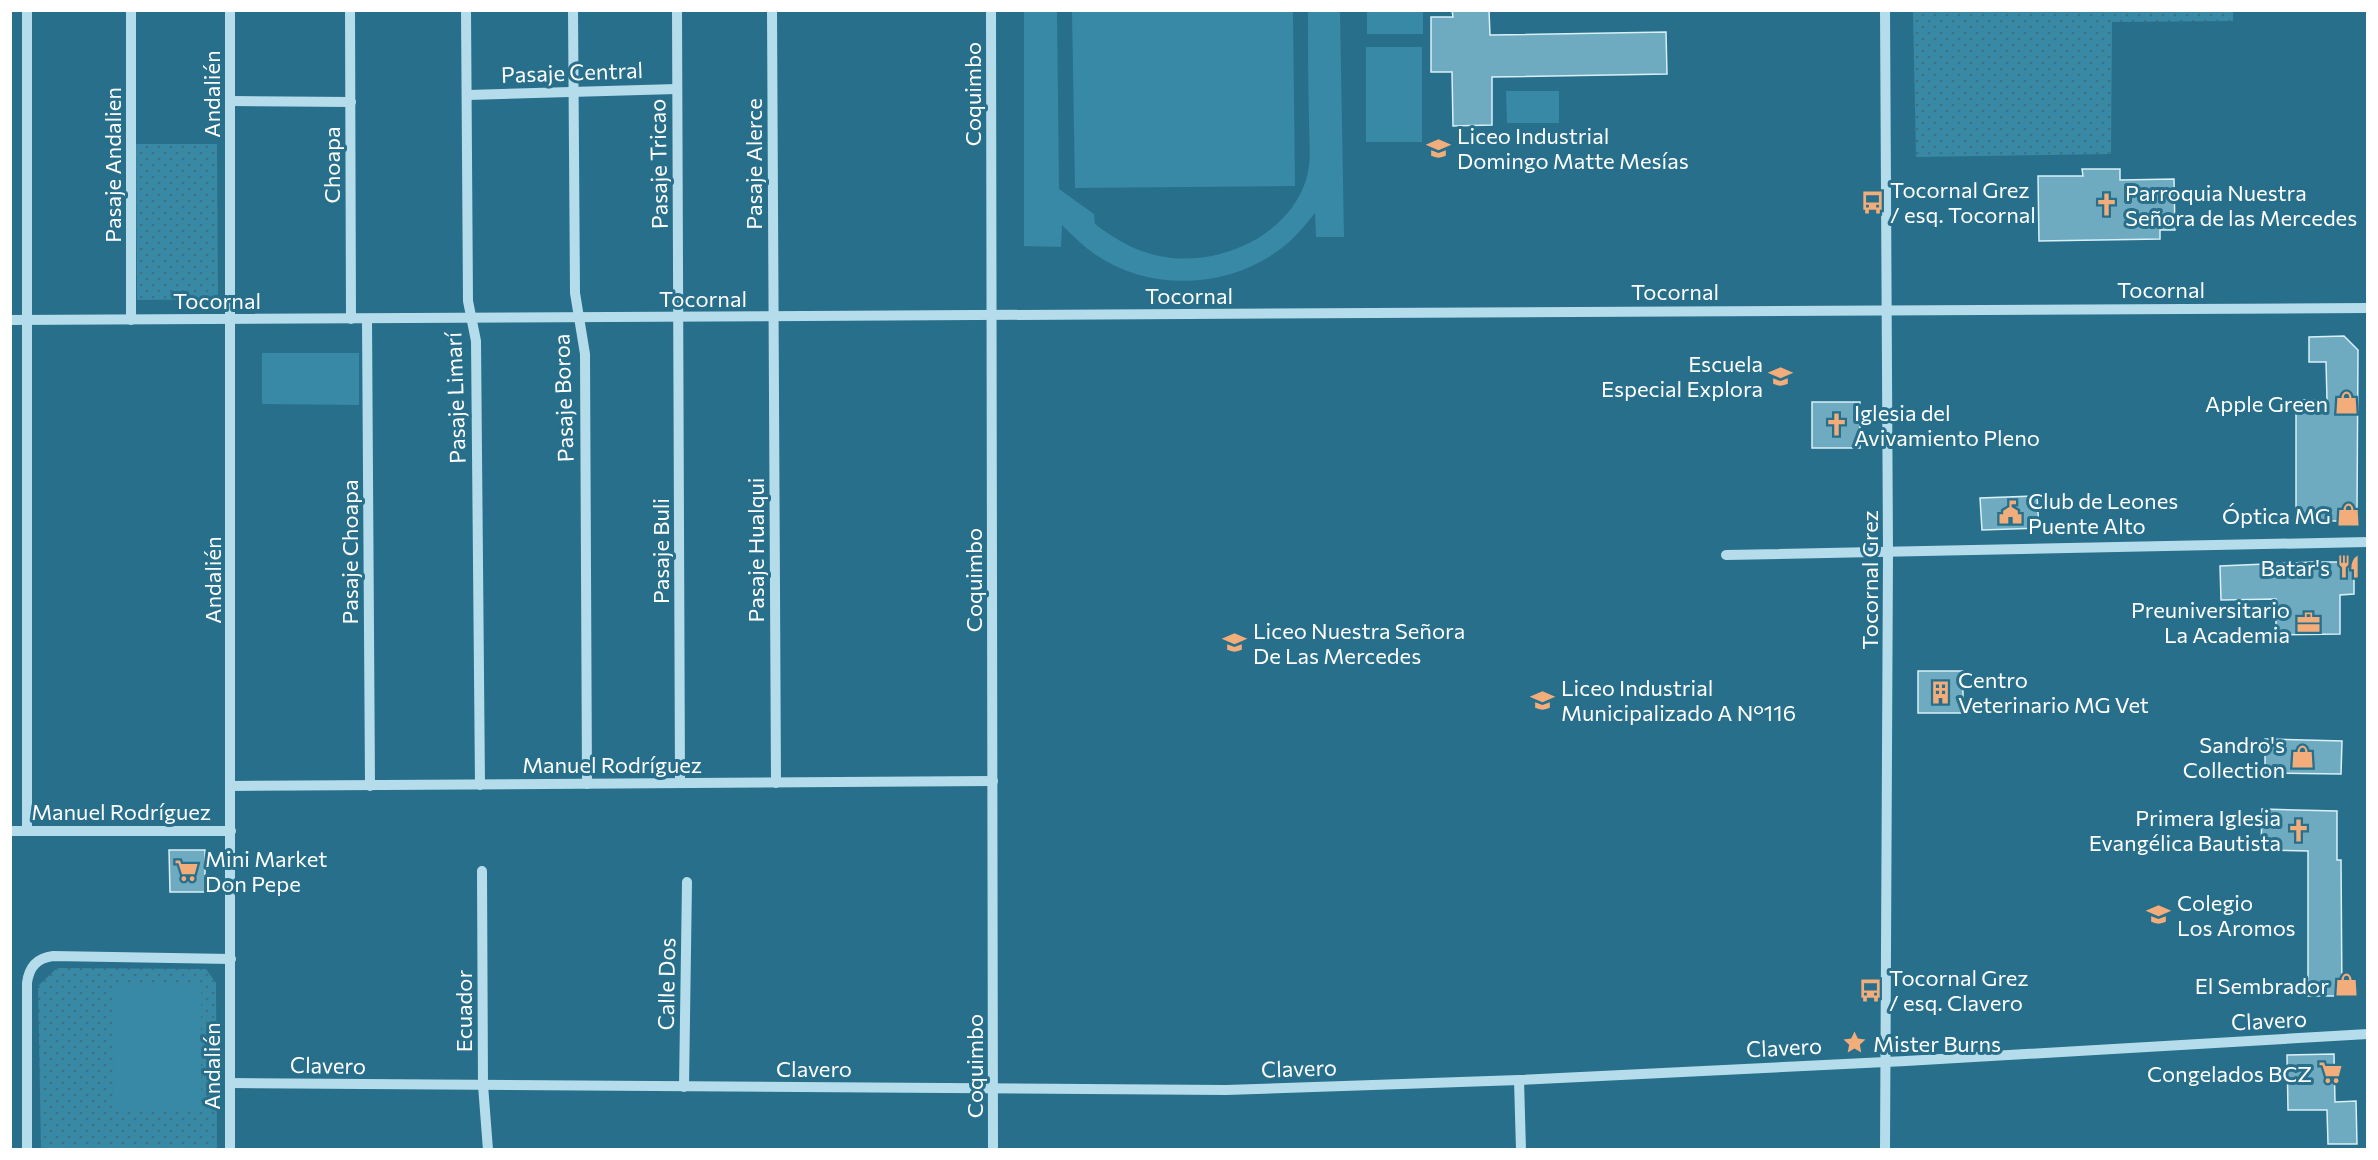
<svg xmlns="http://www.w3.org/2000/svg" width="2378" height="1160" font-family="Commissioner,sans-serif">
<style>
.park{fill:url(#park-dots)}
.pitch{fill:#3889a5}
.building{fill:#6fabc0;stroke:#d9f0f8;stroke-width:1.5}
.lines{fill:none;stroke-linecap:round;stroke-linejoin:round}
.minor{stroke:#b5dcea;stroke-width:10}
.labels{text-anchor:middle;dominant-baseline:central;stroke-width:6;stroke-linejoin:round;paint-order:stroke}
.street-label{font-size:22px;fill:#fff;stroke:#276f8b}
.poi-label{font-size:22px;fill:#fff;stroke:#276f8b;text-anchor:start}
</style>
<defs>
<pattern id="park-dots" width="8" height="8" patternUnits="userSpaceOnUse" patternTransform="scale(1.5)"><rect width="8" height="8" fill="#3889a5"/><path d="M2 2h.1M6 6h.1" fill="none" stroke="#407181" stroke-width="1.8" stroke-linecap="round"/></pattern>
</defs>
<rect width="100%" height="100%" fill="#276f8b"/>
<!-- park -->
<g class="park">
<polygon points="2233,11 2233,21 2112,22 2111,154 1916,157 1913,11"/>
<polygon points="136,144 217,144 218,299 137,300"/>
<polygon points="57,968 206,969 216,983 217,1149 41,1149 38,986"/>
</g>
<!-- pitch -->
<g class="pitch">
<path d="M1024 11H1057L1059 189 1094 214 1095 224C1116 240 1138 253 1165 257 1220 266 1288 236 1306 180 1312 161 1309 140 1309 121 1308 84 1308 47 1308 11H1340L1344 237H1316L1315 213C1305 225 1296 237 1283 247 1230 289 1149 293 1093 253 1082 245 1072 235 1062 225L1061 247 1024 246Z"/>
<polygon points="1072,11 1293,11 1295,186 1075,188"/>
<rect x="1367" y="11" width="56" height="23"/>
<rect x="1366" y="47" width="56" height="95"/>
<polygon points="1506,91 1559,91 1559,123 1507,123"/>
<polygon points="262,353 359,353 359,405 262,404"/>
<polygon points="201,983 201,1112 113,1112 112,984"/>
</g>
<!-- building -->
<g class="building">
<polygon points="1452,10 1489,10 1490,35 1666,32 1667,74 1492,77 1492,125 1453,126 1452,72 1431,72 1431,17 1453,17"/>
<polygon points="2082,169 2120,169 2120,180 2174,179 2175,230 2160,230 2160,239 2039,241 2038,176 2083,176"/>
<polygon points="2344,336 2358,350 2357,515 2345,521 2296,521 2296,400 2327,400 2326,362 2309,362 2309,337"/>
<rect x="1812" y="402" width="48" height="46"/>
<polygon points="2037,496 2039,528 1982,530 1980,498"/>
<polygon points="2313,562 2354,562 2354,594 2340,595 2340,634 2276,635 2276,599 2221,600 2220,566"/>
<rect x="1918" y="671" width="45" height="42"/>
<polygon points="2265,739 2342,741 2341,774 2265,773"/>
<polygon points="2262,809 2337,811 2337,860 2341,860 2342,996 2308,996 2308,851 2261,850"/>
<polygon points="169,850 205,850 205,892 170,892"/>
<polygon points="2334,1054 2335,1102 2356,1101 2357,1144 2328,1144 2327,1110 2288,1110 2287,1055"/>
</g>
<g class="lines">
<!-- minor -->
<g class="minor">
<polyline points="27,10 27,831"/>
<polyline points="131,10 131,320"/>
<polyline points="350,10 351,319"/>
<polyline points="466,10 468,301 476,341 480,785"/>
<polyline points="573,10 575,293 585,354 587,784"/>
<polyline points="677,10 680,783"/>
<polyline points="772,10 776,783"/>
<polyline points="991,10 993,1150"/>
<polyline points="468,95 677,89"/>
<polyline points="231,101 351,102"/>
<polyline points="367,319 370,786"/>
<polyline points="10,320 2368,308"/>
<polyline points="1726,555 2368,542"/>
<polyline points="231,786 993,781"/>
<polyline points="10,831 231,831"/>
<polyline points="482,871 483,1085 488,1150"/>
<polyline points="1519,1080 1521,1150"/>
<polyline points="231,1083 1226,1090 1519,1080 1906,1061 2368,1034"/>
<polyline points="684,1087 687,882"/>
<path d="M27 1150V983C29 967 37 958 53 956L231 959"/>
<polyline points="230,1150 230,10"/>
<polyline points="1885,1150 1888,553 1885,10"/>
</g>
</g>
<!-- icons -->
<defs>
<symbol id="school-bare" viewBox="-9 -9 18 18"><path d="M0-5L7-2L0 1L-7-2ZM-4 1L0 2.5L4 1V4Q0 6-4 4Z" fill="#f2ad7a" stroke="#276f8b" stroke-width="2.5" paint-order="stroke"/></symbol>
<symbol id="bus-bare" viewBox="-9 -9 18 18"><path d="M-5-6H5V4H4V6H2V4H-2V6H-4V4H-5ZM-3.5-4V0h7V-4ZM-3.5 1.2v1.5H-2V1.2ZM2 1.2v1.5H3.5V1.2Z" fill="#f2ad7a" stroke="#276f8b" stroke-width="2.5" paint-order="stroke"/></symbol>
<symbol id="church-bare" viewBox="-9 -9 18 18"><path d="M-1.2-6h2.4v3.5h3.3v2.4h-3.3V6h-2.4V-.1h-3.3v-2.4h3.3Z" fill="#f2ad7a" stroke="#276f8b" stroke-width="2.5" paint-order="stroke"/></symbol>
<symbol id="shop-bare" viewBox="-9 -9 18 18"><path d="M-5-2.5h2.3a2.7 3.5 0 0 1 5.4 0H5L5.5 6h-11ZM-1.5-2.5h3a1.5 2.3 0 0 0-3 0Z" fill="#f2ad7a" stroke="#276f8b" stroke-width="2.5" paint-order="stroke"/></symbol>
<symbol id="civic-bare" viewBox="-9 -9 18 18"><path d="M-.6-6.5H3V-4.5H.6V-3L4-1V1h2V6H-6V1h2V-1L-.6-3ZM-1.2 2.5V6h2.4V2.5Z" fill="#f2ad7a" stroke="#276f8b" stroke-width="2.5" paint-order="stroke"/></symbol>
<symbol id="restaurant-bare" viewBox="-9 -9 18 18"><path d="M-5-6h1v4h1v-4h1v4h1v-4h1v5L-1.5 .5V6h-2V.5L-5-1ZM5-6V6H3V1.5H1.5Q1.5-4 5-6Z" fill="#f2ad7a" stroke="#276f8b" stroke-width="2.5" paint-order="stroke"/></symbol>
<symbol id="office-bare" viewBox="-9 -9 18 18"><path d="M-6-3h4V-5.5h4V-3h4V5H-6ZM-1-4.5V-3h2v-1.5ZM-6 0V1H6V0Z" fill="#f2ad7a" stroke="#276f8b" stroke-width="2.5" paint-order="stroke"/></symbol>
<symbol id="building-bare" viewBox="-9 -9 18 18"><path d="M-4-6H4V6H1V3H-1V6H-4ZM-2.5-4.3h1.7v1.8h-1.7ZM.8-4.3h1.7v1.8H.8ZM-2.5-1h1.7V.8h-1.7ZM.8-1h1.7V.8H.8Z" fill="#f2ad7a" stroke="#276f8b" stroke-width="2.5" paint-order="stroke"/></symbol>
<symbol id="supermarket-bare" viewBox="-9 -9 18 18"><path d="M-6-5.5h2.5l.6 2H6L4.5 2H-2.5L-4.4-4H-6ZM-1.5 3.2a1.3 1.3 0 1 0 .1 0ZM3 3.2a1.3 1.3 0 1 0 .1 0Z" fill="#f2ad7a" stroke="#276f8b" stroke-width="2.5" paint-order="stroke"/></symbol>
<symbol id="sight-bare" viewBox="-9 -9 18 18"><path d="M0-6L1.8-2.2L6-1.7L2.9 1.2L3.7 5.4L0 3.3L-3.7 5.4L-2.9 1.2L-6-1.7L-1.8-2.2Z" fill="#f2ad7a" stroke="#276f8b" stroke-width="2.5" paint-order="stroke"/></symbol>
</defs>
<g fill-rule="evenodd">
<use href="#school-bare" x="1422" y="132" width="33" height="33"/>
<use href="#bus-bare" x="1856" y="186" width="33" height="33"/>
<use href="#church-bare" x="2090" y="188" width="33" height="33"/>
<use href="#school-bare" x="1764" y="360" width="33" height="33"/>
<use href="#shop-bare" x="2330" y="386" width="33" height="33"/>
<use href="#church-bare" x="1820" y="408" width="33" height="33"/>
<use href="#civic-bare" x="1994" y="496" width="33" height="33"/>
<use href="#shop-bare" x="2332" y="498" width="33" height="33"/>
<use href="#restaurant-bare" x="2332" y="550" width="33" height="33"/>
<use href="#office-bare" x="2292" y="606" width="33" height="33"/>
<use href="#school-bare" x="1218" y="626" width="33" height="33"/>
<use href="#building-bare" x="1924" y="676" width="33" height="33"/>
<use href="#school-bare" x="1526" y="684" width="33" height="33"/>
<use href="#shop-bare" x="2286" y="740" width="33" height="33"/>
<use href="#church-bare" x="2282" y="814" width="33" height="33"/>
<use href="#supermarket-bare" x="170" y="854" width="33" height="33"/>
<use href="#school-bare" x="2142" y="898" width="33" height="33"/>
<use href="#shop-bare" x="2330" y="968" width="33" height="33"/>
<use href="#bus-bare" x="1854" y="974" width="33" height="33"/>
<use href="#sight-bare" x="1838" y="1026" width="33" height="33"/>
<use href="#supermarket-bare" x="2314" y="1056" width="33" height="33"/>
</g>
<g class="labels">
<!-- street labels -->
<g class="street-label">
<text transform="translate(572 72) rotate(-2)">Pasaje Central</text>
<text transform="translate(211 94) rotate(-90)">Andalién</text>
<text transform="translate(972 94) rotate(-90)">Coquimbo</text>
<text transform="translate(658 164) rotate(-91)">Pasaje Tricao</text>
<text transform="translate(753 164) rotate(-90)">Pasaje Alerce</text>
<text transform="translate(112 165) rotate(-90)">Pasaje Andalien</text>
<text transform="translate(331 165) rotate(-90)">Choapa</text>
<text x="2161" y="289">Tocornal</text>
<text x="1675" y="291">Tocornal</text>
<text x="1189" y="295">Tocornal</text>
<text x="703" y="298">Tocornal</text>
<text x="217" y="300">Tocornal</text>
<text transform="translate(455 398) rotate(-92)">Pasaje Limarí</text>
<text transform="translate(563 398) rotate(-92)">Pasaje Boroa</text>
<text transform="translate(755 550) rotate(-90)">Pasaje Hualqui</text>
<text transform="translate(660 551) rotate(-90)">Pasaje Buli</text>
<text transform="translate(349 552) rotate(-90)">Pasaje Choapa</text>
<text transform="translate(212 580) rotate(-90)">Andalién</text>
<text transform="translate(973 580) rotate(-90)">Coquimbo</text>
<text transform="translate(1869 580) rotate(-90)">Tocornal Grez</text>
<text x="612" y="764">Manuel Rodríguez</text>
<text x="121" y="811">Manuel Rodríguez</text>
<text transform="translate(666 984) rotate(-89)">Calle Dos</text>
<text transform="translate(463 1011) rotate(-90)">Ecuador</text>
<text transform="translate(2269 1020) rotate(-3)">Clavero</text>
<text transform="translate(1784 1047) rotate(-3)">Clavero</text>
<text transform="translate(328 1065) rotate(1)">Clavero</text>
<text transform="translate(211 1066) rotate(-90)">Andalién</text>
<text transform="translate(974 1066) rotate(-90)">Coquimbo</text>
<text x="814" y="1068">Clavero</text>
<text transform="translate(1299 1068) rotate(-2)">Clavero</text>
</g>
<!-- poi labels -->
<g class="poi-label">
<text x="1457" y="135">Liceo Industrial<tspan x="1457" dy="25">Domingo Matte Mesías</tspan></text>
<text x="1890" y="189">Tocornal Grez<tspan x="1890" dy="25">/ esq. Tocornal</tspan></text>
<text x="2125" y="192">Parroquia Nuestra<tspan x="2125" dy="25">Señora de las Mercedes</tspan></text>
<text x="1763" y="363" text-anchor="end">Escuela<tspan x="1763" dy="25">Especial Explora</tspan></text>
<text x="2328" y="403" text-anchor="end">Apple Green</text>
<text x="1854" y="412">Iglesia del<tspan x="1854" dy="25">Avivamiento Pleno</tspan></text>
<text x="2028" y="500">Club de Leones<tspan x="2028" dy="25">Puente Alto</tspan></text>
<text x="2331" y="515" text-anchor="end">Óptica MG</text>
<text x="2330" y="567" text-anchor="end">Batar's</text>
<text x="2290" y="609" text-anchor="end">Preuniversitario<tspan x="2290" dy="25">La Academia</tspan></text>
<text x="1253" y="630">Liceo Nuestra Señora<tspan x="1253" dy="25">De Las Mercedes</tspan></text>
<text x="1958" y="679">Centro<tspan x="1958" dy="25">Veterinario MG Vet</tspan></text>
<text x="1561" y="687">Liceo Industrial<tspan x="1561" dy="25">Municipalizado A N°116</tspan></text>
<text x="2285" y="744" text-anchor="end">Sandro's<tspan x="2285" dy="25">Collection</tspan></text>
<text x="2281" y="817" text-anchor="end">Primera Iglesia<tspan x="2281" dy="25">Evangélica Bautista</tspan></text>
<text x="205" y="858">Mini Market<tspan x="205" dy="25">Don Pepe</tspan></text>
<text x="2177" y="902">Colegio<tspan x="2177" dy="25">Los Aromos</tspan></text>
<text x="1889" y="977">Tocornal Grez<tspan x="1889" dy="25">/ esq. Clavero</tspan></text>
<text x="2329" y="985" text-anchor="end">El Sembrador</text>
<text x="1873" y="1043">Mister Burns</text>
<text x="2312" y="1073" text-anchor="end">Congelados BCZ</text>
</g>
</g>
<!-- border -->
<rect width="2378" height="1160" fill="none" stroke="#ffffff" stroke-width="24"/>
</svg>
